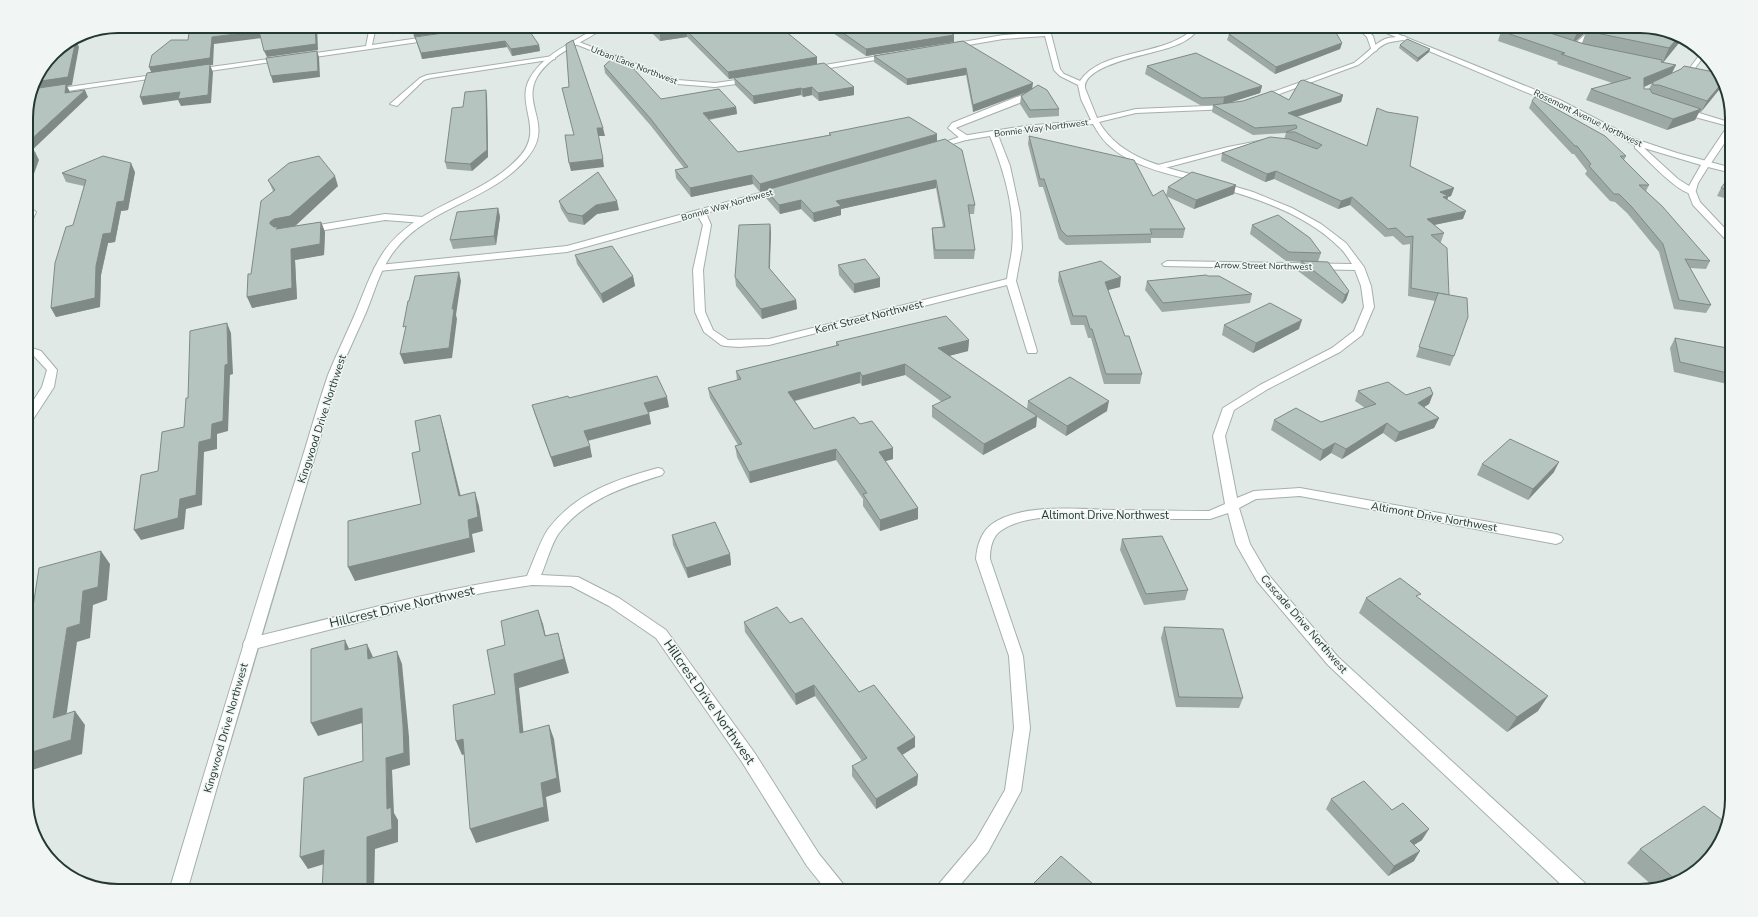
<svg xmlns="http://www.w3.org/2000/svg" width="1758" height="917" font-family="'Nunito Sans',sans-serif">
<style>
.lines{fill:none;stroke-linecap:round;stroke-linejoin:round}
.service-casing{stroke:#a4b0ad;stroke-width:2}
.minor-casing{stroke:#a4b0ad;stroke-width:2}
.tertiary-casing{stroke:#a4b0ad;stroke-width:2}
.service{fill:#fff;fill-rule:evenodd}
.minor{fill:#fff;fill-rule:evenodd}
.tertiary{fill:#fff;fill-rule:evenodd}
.wall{fill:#9da9a4;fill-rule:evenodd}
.shaded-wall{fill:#7f8986}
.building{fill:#b6c4bf;stroke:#7f8986}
.labels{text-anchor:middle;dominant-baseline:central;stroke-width:3;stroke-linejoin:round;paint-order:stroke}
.far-street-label{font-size:9px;fill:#233834;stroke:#f1f6f4}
.street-label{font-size:11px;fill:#233834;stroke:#f1f6f4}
.near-street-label{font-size:13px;fill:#233834;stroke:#f1f6f4}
.rim{fill:none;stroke:#233834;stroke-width:2}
</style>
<rect width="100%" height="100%" fill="#e1e9e6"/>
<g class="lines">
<defs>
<g id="service">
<polygon points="1587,33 1592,34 1575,49 1571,49 1571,47"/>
<polygon points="1701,53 1704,56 1690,75 1686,75 1686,73"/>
<polygon points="1032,91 1036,93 1034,94 1022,102 958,127 956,128 968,136 968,140 962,140 948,128 952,123"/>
<polygon points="1680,109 1686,109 1732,123 1732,127 1680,113"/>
<polygon points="1269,139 1272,139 1272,143 1229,151 1161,169 1157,167 1158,165 1228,147"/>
<polygon points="385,214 423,217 427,220 423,223 385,220 307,233 303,230 307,227"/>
</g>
<g id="minor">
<polygon points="370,26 376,26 372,45 432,36 435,38 432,40 301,59 298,57 301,55 366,46"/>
<path d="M1043 26H1049L1060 69 1064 74 1080 81C1101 49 1160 57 1191 31L1189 26H1195L1197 31C1190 39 1181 44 1171 47 1153 54 1083 64 1085 88L1097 118 1136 109 1229 105 1233 107 1229 109 1136 113 1099 122C1121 160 1166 167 1205 178L1206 180 1202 182C1174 176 1134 167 1112 148 1104 142 1098 133 1093 124L1025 130 998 135 1010 166 1020 213 1022 248 1016 281 1037 351 1036 353H1028L1027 351 1007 285 769 345 739 347 725 346 721 345 704 332 695 312 693 270 703 225 698 216 567 252 379 271 374 268 379 265 567 246 781 187 785 190 784 192 706 213 711 225 703 270 705 312 713 330 728 340 769 339 1007 279C1008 269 1011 259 1012 249 1016 210 1004 171 990 136L966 140 935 149 931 147 962 136 993 131 1025 126 1091 120 1081 99 1078 85 1060 76 1054 70 1045 36 1003 39 951 48 948 46 951 44 1003 35 1044 32Z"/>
<path d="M1404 36 1407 38 1406 39C1400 41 1393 41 1387 43 1377 47 1368 59 1358 65L1263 100 1256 98 1354 63C1364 56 1375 43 1385 39 1391 37 1398 37 1404 36Z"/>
<polygon points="575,42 579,42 678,80 715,83 750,78 753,80 750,82 715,87 677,84 575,44"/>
<polygon points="890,54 893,56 892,57 813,71 810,69 813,67"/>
<polygon points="553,56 555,57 555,59 431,78 424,80 397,106 390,104 420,78 427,75"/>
<polygon points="283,57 285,58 285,60 196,73 193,71 196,69"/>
<polygon points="160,74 163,76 162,77 54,93 50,91 54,89"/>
<polygon points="1729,124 1732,124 1732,132 1709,166 1703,166 1702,164"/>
<path d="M1217 183H1223L1253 192 1292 208 1321 224 1346 243 1364 267 1371 286 1374 307 1362 335 1340 352 1268 389 1234 410 1225 436 1237 498 1254 491 1300 488 1556 534 1561 536 1563 539 1561 542 1556 544 1300 496 1256 499 1239 508 1250 544 1267 573 1338 657 1587 885 1590 891H1568L1328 665 1257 581 1236 544 1228 513 1210 519C1178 519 1145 519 1113 518 1080 518 1031 511 1002 530 992 536 990 548 990 559L1023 656 1030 728 1021 791 988 852 955 891H935L938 885 976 840 1005 790 1014 728 1009 656 976 559C977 546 981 532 992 524 1021 503 1080 509 1114 510 1146 510 1177 511 1209 511L1225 504 1213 436 1223 408 1260 385 1332 348 1354 331 1364 307 1361 286 1355 270 1164 266 1162 264 1167 261 1352 264C1348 258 1344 251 1339 247 1307 215 1259 199 1217 187Z"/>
<polygon points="1692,189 1696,192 1700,202 1732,236 1732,244 1729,243 1693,205 1688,192"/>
<polygon points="32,209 36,212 30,225 26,228 26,210"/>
<polygon points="26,346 41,351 57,370 54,387 30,424 26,424 26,412 42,387 47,370 33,355 26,353"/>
<path d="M658 468 662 469 664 472 662 475C624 487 585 499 559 533 552 542 546 564 541 575L578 577 619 598 666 630 754 752 819 854 844 885 847 891H827L807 866 742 762 656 638 609 606 571 586 532 585 487 592 430 604 250 650 245 648 243 644 245 640 250 638C342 616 433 590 527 576 533 563 541 538 549 528 576 493 617 479 658 468Z"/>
</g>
<g id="tertiary">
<path d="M599 26H606C585 43 552 52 537 77 521 106 555 125 527 158 491 201 429 206 395 250 381 267 375 290 367 310 358 331 347 353 339 375 329 404 322 433 313 463 270 605 228 748 187 891H169C211 751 253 611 298 472 308 440 317 407 328 375 336 355 346 335 355 314 364 293 371 270 385 250 419 203 484 198 521 155 544 128 515 104 530 78 544 53 576 41 599 26Z"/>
<polygon points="1356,26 1363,26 1373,36 1377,50 1376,51 1372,51 1367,37"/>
<path d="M1370 26H1378L1560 100 1635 139 1677 153 1732 168V173L1708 167 1698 183 1695 194C1681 197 1646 158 1635 148V145L1554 104ZM1644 148 1701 165 1689 186 1678 179Z"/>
</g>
</defs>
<!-- service casing -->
<use href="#service" class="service-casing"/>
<!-- minor casing -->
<use href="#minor" class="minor-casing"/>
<!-- tertiary casing -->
<use href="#tertiary" class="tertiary-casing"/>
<!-- service -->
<use href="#service" class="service"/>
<!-- minor -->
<use href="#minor" class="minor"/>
<!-- tertiary -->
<use href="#tertiary" class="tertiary"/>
</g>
<!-- wall -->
<g class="wall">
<polygon points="492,26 539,45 540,51 512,56 507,47 422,59 415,37"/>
<polygon points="645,26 779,26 817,64 854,87 854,95 819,101 812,95 803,97 801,95 754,104 735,85 734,78 729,79 687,37 660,41"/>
<polygon points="823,26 979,26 947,31 954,42 866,56"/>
<path d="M1523 26H1577V28L1579 26H1640L1683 38 1663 62 1671 74 1719 73 1723 85 1701 112H1699L1695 120 1667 130 1586 100 1591 89 1612 83 1557 64 1558 62 1498 41 1501 31ZM1586 32 1582 43 1576 41ZM1652 83 1649 89H1644V87Z"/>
<polygon points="1229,34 1342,43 1340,49 1275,74 1227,40"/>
<polygon points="963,41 1033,89 1059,109 1059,116 1029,118 1020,104 1021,96 1030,91 973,112 966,75 907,85 874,62 874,56"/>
<polygon points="1400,45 1430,49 1429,52 1417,62 1399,48"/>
<polygon points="604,66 661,99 736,107 737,114 709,120 738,152 829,135 829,133 937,142 975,205 974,214 969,214 975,250 974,259 934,259 932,236 932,228 943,227 936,188 841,209 841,215 814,222 801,209 780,214 766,198 766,190 760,192 753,184 691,197 676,178 675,170 684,168 651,126 605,73"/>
<polygon points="1147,66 1262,86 1260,93 1227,103 1289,100 1343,95 1341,102 1297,117 1367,146 1377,108 1410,166 1454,188 1451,196 1448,197 1447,200 1463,219 1434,225 1444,233 1441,242 1440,242 1448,295 1454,356 1450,366 1416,357 1435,301 1408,296 1410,244 1403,245 1393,236 1385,237 1350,205 1338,209 1274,179 1265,182 1221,161 1222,153 1284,139 1286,133 1253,135 1212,112 1213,105 1200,105 1145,74"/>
<polygon points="487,96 488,157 472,171 447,169 445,162 463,107"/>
<polygon points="1532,101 1626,156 1624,160 1649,185 1646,191 1710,261 1706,269 1690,268 1711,305 1706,313 1674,309 1659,252 1627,213 1615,202 1610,201 1585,174 1587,171 1574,154 1572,154 1529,108"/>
<polygon points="1029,136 1153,196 1185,229 1183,238 1151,238 1151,243 1066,245 1059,239 1043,187 1039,187 1028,144"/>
<polygon points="135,172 128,210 121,211 115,242 108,243 101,275 100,307 56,317 51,308 84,186 66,182 62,173"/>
<polygon points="1732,173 1732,205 1726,203 1728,199 1717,196 1721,188"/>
<polygon points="268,180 338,186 295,226 321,222 325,232 324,255 295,260 297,299 252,308 251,274 273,191"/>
<polygon points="1168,187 1234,194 1194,209 1166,196"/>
<polygon points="559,201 619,210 597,214 584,225 569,222 561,209"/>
<polygon points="498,208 500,217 496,245 453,249 450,240"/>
<polygon points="770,224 771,233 770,269 796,300 797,309 762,319 736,286 735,277"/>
<polygon points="1252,225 1321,253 1318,262 1349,291 1346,300 1342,304 1298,271 1301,262 1286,261 1250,234"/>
<polygon points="575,255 633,276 635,286 603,303 577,264"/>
<polygon points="838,265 880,287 854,293 839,275"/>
<polygon points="1059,272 1120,287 1108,290 1125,336 1142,374 1140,384 1104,384 1091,338 1088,338 1084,325 1071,325 1058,281"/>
<polygon points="1208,276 1252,294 1250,303 1162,312 1145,290 1147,281"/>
<polygon points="1224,325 1299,329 1253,353 1222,335"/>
<polygon points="1675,338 1732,349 1732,385 1674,372 1670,348"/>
<polygon points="969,340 968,351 949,356 1027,409 1028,401 1107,411 1066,436 1037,417 1036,427 983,455 932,417 932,406 942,402 905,375 862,386 860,383 795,401 814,429 860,424 893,448 893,459 885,461 918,508 918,519 880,531 863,506 863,499 836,460 750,483 737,457 735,446 738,445 710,398 708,388 737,380 736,371 836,346 836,342"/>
<polygon points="1358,391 1406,395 1433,394 1429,404 1424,407 1439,418 1434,428 1395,442 1383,433 1342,459 1331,453 1320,461 1271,430 1274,420 1321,422 1365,408 1355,401"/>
<polygon points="569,398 669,407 649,412 651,424 588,441 592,457 554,467 535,415 532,405"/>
<polygon points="1482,464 1554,472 1528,500 1477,475"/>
<polygon points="672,535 730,554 731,565 688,578 673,545"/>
<polygon points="1122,539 1188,590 1185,600 1144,605 1120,550"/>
<polygon points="1366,598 1419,598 1538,711 1507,732 1359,613"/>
<polygon points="744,622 790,623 859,692 915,737 915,747 902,755 918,775 917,785 876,809 852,776 852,766 862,761 815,696 796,705 745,632"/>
<polygon points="1164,627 1243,698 1239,708 1176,707 1161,638"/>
<polygon points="1331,799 1392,810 1422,840 1414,845 1414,861 1388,876 1326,809"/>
<polygon points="1640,849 1686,879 1654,887 1627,863"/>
</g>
<!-- shaded-wall -->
<g class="shaded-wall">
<polygon points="315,26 317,26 318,50 267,57 264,51"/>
<polygon points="443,26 490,26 414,37 413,30"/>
<polygon points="938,26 979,26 938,32"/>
<polygon points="1582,26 1588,26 1586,32 1572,44 1579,28"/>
<polygon points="686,30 687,37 660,41 660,34"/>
<polygon points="259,31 262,38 214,44 213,65 210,65 213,72 211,103 181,106 178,100 143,105 140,97 180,92 208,95 152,74 149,67 212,37"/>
<polygon points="954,35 954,42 866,56 866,49"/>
<polygon points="1680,35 1683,38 1662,64 1669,48"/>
<polygon points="76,40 79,47 72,85 67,86 70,92 68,101 32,90 34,82"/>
<polygon points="505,41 507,47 422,59 421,53"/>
<polygon points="1342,43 1340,49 1275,74 1276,67"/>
<polygon points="539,45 540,51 512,56 511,49"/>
<polygon points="1430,49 1429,52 1417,62 1418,58"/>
<polygon points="317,51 319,57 320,77 273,83 271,76"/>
<polygon points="817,57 817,64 729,79 728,72"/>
<polygon points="1676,65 1671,75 1639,89 1644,78"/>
<polygon points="966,68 966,75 907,85 907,79"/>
<polygon points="1033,83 1032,90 973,112 973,105"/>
<polygon points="1722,83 1723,85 1722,86 1701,112 1707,101"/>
<polygon points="1262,86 1260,93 1223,105 1224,97"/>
<polygon points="812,87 812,95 803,97 802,89"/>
<polygon points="854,87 854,95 819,101 818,93"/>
<polygon points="801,88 801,95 754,104 753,96"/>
<polygon points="85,90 88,97 26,156 26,144"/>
<polygon points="486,90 487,96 488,157 472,171 470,164"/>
<polygon points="1343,95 1341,102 1286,120 1288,113"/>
<polygon points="736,107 737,114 704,120 703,113"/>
<polygon points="1701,109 1695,120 1667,130 1673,119"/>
<polygon points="597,128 603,128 605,136 598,136"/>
<polygon points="937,134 937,142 760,192 760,184"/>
<polygon points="35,152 39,160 28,190 26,190 26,174"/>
<polygon points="603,159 604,167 571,171 569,163"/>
<polygon points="131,163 135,172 128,210 121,211 115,242 108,243 101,275 100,307 56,317 51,308 103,234 117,202"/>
<polygon points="1276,171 1274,179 1265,182 1267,174"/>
<polygon points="752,175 753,184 691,197 690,188"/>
<polygon points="335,176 338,186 294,227 277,231 270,224 270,222"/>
<polygon points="936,180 936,188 841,209 841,215 814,222 813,213 836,201"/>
<polygon points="1236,185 1234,194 1194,209 1196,200"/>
<polygon points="1454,188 1451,196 1448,197 1446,204 1440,192"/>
<polygon points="1352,197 1350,205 1338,209 1341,201"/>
<polygon points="801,200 801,209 780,214 779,205"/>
<polygon points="617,201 619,210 597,214 584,225 582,216 596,205"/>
<polygon points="498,208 500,217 496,245 494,236"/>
<polygon points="1466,211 1463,219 1424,227 1427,219"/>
<polygon points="321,222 325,232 324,255 295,260 297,299 252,308 247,297 291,249"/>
<polygon points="770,224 771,233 769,277 769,268"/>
<polygon points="459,272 461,281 456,315 457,319 452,358 404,364 400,354 452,309"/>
<polygon points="633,276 635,286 603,303 601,294"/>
<polygon points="1121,277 1120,287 1104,291 1105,282"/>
<polygon points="880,278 880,287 854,293 854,284"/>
<polygon points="1349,291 1346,300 1342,304 1345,295"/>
<polygon points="796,300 797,309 762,319 761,309"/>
<polygon points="1302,320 1299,329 1253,353 1256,343"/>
<polygon points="227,323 231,333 233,374 230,375 228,431 217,434 217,449 204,452 202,505 186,509 184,529 141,540 134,530 180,499 199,442 212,424"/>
<polygon points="969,340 968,351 937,359 938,348"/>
<polygon points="905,364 905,375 862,386 862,376"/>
<polygon points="860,372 860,383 789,402 788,392"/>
<polygon points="1433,394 1429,404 1414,413 1418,403"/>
<polygon points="667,397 669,407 646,413 644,403"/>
<polygon points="1109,401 1107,411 1066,436 1067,426"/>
<polygon points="649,414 651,424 586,441 584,431"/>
<polygon points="440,415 444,429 464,509 459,496"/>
<polygon points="1037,416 1036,427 983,455 984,444"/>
<polygon points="1439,418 1434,428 1395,442 1399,432"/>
<polygon points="1387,423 1383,433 1342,459 1346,449"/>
<polygon points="1335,443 1331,453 1320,461 1323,450"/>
<polygon points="590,446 592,457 554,467 551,457"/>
<polygon points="893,448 893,459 879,463 879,452"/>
<polygon points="836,449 836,460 750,483 749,472"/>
<polygon points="1559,462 1554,472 1528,500 1533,489"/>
<polygon points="475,492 479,506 483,531 472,534 475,552 355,581 348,567 468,520"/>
<polygon points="918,508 918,519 880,531 880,520"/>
<polygon points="101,551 110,564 107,600 93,605 90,638 77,642 64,732 53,718 67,628"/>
<polygon points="730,554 731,565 688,578 686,568"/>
<polygon points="538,610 543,624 549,650 545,636"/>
<polygon points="558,633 569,673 519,688 525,747 520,733 514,674"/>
<polygon points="345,640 351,653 345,650"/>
<polygon points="367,644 373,657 368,659"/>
<polygon points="397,651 402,664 409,737 410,765 392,770 394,813 398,820 398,842 375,849 374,891 367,891 367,837 387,809 386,758"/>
<polygon points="814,685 815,696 796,705 795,694"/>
<polygon points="1548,696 1538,711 1507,732 1517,717"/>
<polygon points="362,708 369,721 318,736 311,723"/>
<polygon points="75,711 85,725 82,754 26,772 26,754"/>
<polygon points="549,725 554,739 561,792 546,797 549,821 476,843 470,829 541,783"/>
<polygon points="915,737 915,747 897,758 897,748"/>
<polygon points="463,739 469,753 462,755 456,741"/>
<polygon points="918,775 917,785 876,809 876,799"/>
<polygon points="1429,829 1422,840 1404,851 1410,841"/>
<polygon points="324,850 331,862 308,869 300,857"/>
<polygon points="1420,851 1414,861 1388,876 1394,866"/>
</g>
<!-- building -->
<g class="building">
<polygon points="190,26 315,26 316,44 264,51 259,31 212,37 210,58 149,67 152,55 171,40 188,40"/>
<polygon points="411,26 443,26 413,30"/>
<polygon points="492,26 526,26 539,45 511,49 505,41 421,53 415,37"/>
<polygon points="651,26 779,26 817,57 728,72 686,30 660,34"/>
<polygon points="833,26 939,26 954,35 866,49"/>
<polygon points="1255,26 1332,26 1342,43 1276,67 1229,34"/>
<polygon points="1523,26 1534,26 1541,30 1584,44 1662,60 1661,62 1676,65 1644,78 1644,89 1650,89 1652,93 1701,109 1673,119 1591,89 1631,78 1561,54 1565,53 1501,31"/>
<polygon points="1571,26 1577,26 1577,28 1579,26 1582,26 1579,28"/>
<polygon points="1592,26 1640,26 1680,35 1669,48 1587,31"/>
<polygon points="1407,39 1430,49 1418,58 1400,45"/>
<polygon points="73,40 76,40 68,77 34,82 35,78 53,53"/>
<polygon points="573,40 603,128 597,128 603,159 569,163 565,135 574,135 562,88 569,87 566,44"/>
<polygon points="963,41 1033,83 973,105 966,68 907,79 874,56"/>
<polygon points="317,51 318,71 271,76 266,58"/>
<polygon points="1196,53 1262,86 1224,97 1202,98 1147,66"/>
<polygon points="616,55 623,57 661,99 719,89 736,107 703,113 738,152 831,135 829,133 909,117 937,134 760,184 752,175 690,188 675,170 688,167 650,118 604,66"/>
<polygon points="824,63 854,87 818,93 812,87 802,89 801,88 753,96 734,78"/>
<polygon points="210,64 208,95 178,99 180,92 140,97 147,73"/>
<polygon points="1684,66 1719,73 1722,83 1707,101 1659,85 1653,85 1653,82 1681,69"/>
<polygon points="1303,80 1343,95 1288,113 1367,146 1377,108 1387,112 1418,117 1410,166 1454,188 1440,192 1448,196 1443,197 1466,211 1427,219 1444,233 1431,235 1447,248 1449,295 1411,288 1413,236 1406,237 1396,228 1388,229 1352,197 1341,201 1276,171 1267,174 1222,153 1270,137 1289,139 1317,149 1322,145 1295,132 1286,132 1297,128 1296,125 1255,128 1213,105 1243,101 1272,91 1289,100 1300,81"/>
<polygon points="66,84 65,93 85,90 26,144 26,112 32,89"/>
<polygon points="1038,85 1047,90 1059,109 1030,110 1021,96"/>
<polygon points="486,90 487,150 470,164 445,162 452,108 463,107 465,92"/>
<polygon points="1535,97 1605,136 1626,156 1620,156 1649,185 1639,185 1662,206 1710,261 1685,259 1711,305 1679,300 1663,244 1631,206 1619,194 1614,194 1589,166 1591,164 1577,146 1575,146 1532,101"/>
<polygon points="1029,136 1134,160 1153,196 1163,190 1185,229 1150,229 1152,234 1067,236 1061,230 1044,179 1040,179"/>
<polygon points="945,139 962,150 975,205 968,205 975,250 935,250 932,228 945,227 936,180 836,201 841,206 813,213 801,200 779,205 766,190"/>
<polygon points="26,150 35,152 26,174"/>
<polygon points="103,156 131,163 124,201 117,202 111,233 103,234 96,266 95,298 51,308 55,263 66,227 73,225 86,180 62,173"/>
<polygon points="319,156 335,176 290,216 274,219 270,222 270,224 274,227 278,227 276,229 321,222 320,244 291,249 292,288 247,297 248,274 251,274 261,201 275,190 268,180 289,163"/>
<polygon points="598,172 617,201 596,205 582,216 567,213 559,201"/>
<polygon points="1192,172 1236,185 1196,200 1168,187"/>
<polygon points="1732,173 1732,190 1721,188"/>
<polygon points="498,208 494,236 450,240 457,212"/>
<polygon points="1278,215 1310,238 1321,253 1289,252 1252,225"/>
<polygon points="770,224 769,268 796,300 761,309 735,277 739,225"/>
<polygon points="612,246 633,276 601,294 575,255"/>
<polygon points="865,259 880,278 854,284 838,265"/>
<polygon points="1101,261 1121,277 1105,282 1125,336 1129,336 1142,374 1106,374 1092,329 1090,329 1086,316 1073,316 1059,272"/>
<polygon points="1301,261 1328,262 1349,291 1345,295"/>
<polygon points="459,272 452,309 454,309 449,348 400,354 406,326 403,327 408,301 409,301 415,276"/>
<polygon points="1206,275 1208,276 1219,276 1252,294 1163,303 1147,281"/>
<polygon points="1438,293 1467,298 1468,317 1454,356 1419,347"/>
<polygon points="1270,303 1302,320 1256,343 1224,325"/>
<polygon points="946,316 969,340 938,348 1037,416 984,444 932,406 951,397 905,364 862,376 860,372 788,392 814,429 854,417 860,424 872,421 893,448 879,452 918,508 880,520 863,494 867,493 836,449 749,472 735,446 742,444 708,388 741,379 736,371 839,345 836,342"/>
<polygon points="227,323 228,364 225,365 223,421 212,424 211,439 199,442 196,495 180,499 178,518 134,530 141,475 158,471 162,432 184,427 186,398 188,398 190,331"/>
<polygon points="1675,338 1732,349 1732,374 1680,362"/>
<polygon points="657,376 667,397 644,403 649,414 584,431 590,446 551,457 532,405 568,396 569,398"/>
<polygon points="1070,377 1109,401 1067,426 1028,401"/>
<polygon points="1388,382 1406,395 1430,387 1433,394 1418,403 1439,418 1399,432 1387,423 1346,449 1335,443 1323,450 1274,420 1296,408 1321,422 1376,404 1358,391"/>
<polygon points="440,415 459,496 475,492 478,517 468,520 470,538 348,567 348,521 421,504 412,453 420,451 415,421"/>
<polygon points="1510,439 1559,462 1533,489 1482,464"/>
<polygon points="715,522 730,554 686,568 672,535"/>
<polygon points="1162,536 1188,590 1146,594 1122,539"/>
<polygon points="101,551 98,587 83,591 80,624 67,628 53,718 75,711 71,740 26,754 26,614 32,613 39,568"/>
<polygon points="1400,578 1421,594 1416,596 1548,696 1517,717 1366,598"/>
<polygon points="777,607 790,623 802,618 859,692 874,685 915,737 897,748 918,775 876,799 852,766 867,758 814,685 795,694 744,622"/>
<polygon points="538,610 545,636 558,633 564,659 514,674 520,733 549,725 557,778 541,783 544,807 470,829 463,739 456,741 453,705 495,694 487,650 505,645 501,621"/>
<polygon points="1164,627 1223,629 1243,698 1179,697"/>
<polygon points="345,640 345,650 367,644 368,659 397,651 403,725 404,753 386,758 387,809 391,807 392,829 367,837 367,891 322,891 324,850 300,857 304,778 363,761 362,708 311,723 311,649"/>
<polygon points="1364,781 1392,810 1403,803 1429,829 1410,841 1420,851 1394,866 1331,799"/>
<polygon points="1704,806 1726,823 1722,840 1686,879 1677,881 1640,849"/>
<polygon points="1061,856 1101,891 1026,891"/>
</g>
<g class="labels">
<!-- far-street labels -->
<g class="far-street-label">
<text transform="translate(634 65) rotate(21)">Urban Lane Northwest</text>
<text transform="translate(1588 118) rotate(26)">Rosemont Avenue Northwest</text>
<text transform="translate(1041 128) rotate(-7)">Bonnie Way Northwest</text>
<text transform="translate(727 205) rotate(-16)">Bonnie Way Northwest</text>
<text transform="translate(1263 266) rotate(1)">Arrow Street Northwest</text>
</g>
<!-- street labels -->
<g class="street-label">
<text transform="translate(869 317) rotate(-14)">Kent Street Northwest</text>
<text transform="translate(322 419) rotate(-72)">Kingwood Drive Northwest</text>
<text x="1105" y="515">Altimont Drive Northwest</text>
<text transform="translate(1434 517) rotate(10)">Altimont Drive Northwest</text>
<text transform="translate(1304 624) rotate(49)">Cascade Drive Northwest</text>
<text transform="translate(226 728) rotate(-74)">Kingwood Drive Northwest</text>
</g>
<!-- near-street labels -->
<g class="near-street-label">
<text transform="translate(402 607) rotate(-13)">Hillcrest Drive Northwest</text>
<text transform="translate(709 702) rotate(55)">Hillcrest Drive Northwest</text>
</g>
</g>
<!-- crop -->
<path d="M0 0H1758V917H0ZM118 33H1640A85 85 0 0 1 1725 118V799A85 85 0 0 1 1640 884H118A85 85 0 0 1 33 799V118A85 85 0 0 1 118 33Z" fill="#f1f6f4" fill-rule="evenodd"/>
<path class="rim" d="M118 33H1640A85 85 0 0 1 1725 118V799A85 85 0 0 1 1640 884H118A85 85 0 0 1 33 799V118A85 85 0 0 1 118 33Z"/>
</svg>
